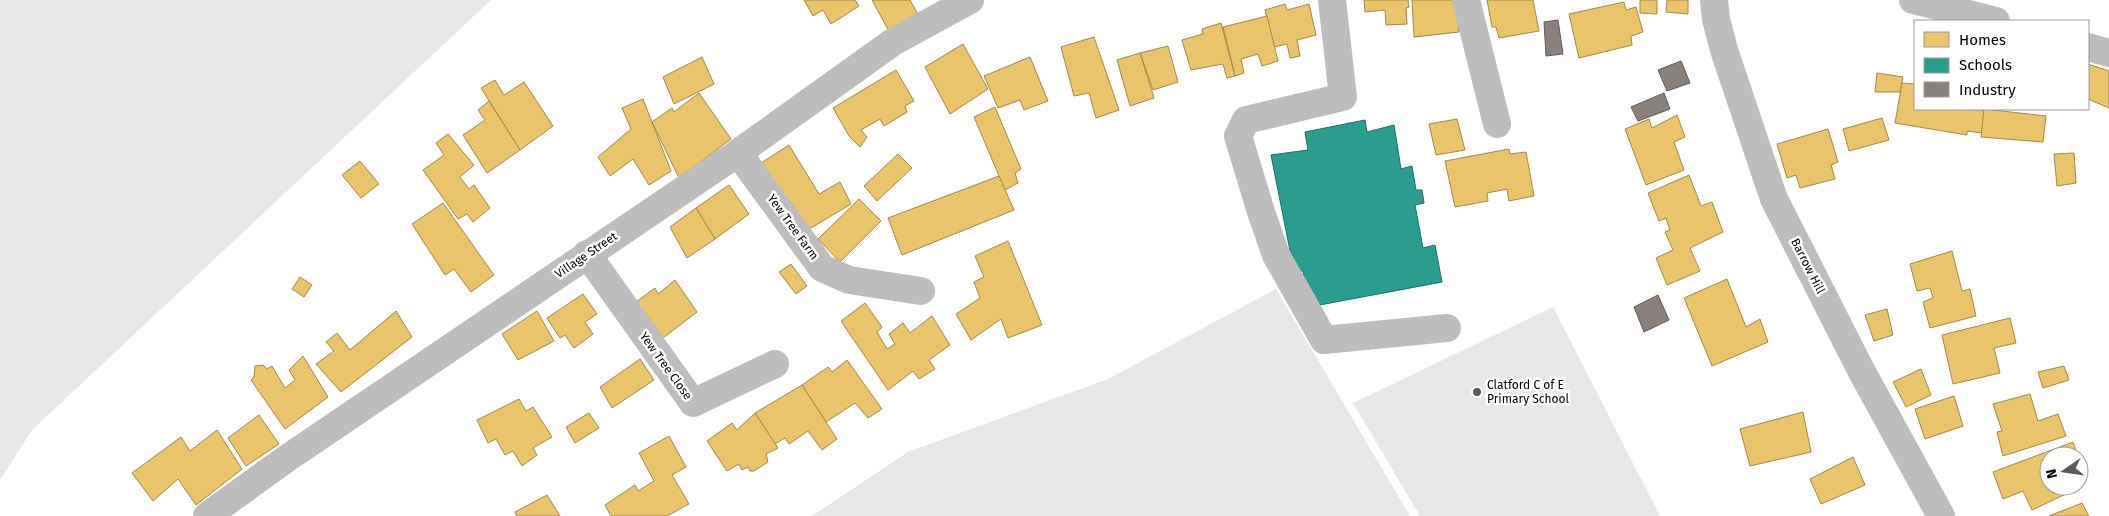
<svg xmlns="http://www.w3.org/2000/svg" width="2109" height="516" font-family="'Fira Sans',sans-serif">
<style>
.green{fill:#e8e8e8}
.homes{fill:#e9c46a;stroke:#a3894a}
.schools{fill:#2a9d8f;stroke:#1d6e64}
.industry{fill:#8a817c;stroke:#615a57}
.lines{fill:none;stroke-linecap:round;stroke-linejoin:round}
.minor{stroke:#bdbdbd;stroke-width:28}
.poi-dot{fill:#595959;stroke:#fff;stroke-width:2}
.labels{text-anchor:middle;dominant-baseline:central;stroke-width:5;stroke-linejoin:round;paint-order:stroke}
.street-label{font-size:12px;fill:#000;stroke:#fff}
.poi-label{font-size:12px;fill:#000;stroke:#fff;text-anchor:start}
</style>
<rect width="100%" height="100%" fill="#fff"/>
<!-- green -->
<g class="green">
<polygon points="0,0 491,0 32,430 0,480"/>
<polygon points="1276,289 1410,516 812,516 908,452 1108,379"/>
<polygon points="1553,307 1660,516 1420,516 1353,403"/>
</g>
<!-- homes -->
<g class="homes">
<polygon points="804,0 855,0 859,6 831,24 823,10 813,16"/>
<polygon points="872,0 910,0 920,18 891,35"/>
<polygon points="1364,0 1408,0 1409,7 1406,8 1407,24 1386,25 1385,10 1365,12"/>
<polygon points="1412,0 1456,0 1459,32 1414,37"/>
<polygon points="1487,0 1533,0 1539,31 1499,38 1496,27 1492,27"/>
<polygon points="1640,0 1657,0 1657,14 1640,13"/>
<polygon points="1667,0 1688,0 1688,14 1666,12"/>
<polygon points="1624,2 1626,10 1636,7 1643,32 1631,36 1632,45 1579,58 1569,14"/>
<polygon points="1285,4 1287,10 1309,4 1316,35 1297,40 1300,56 1290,58 1287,44 1274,47 1265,10"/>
<polygon points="1267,16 1278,61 1262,66 1258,54 1241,59 1244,73 1235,76 1223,27"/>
<polygon points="1221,23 1235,76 1227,78 1223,64 1191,70 1182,40 1203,34 1202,29"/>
<polygon points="1094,37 1119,110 1096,118 1089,93 1074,96 1061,47"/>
<polygon points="963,44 988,89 950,114 925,67"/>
<polygon points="1168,46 1178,82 1153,90 1140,53"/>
<polygon points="1140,53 1154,98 1130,106 1117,60"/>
<polygon points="702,57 714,84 674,104 663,77"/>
<polygon points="1030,57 1048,101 1024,110 1020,100 998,108 984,76"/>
<polygon points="2088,64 2109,71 2109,108 2088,99"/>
<polygon points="896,70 914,101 905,106 907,112 884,126 880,119 861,130 867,137 860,147 849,136 833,108"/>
<polygon points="1877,73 1903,77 1900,92 1875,92"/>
<polygon points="495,80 504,95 524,82 553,126 520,150 481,88"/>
<polygon points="1902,83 1915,84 1915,109 1984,110 1982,133 1967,131 1967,135 1895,123"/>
<polygon points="699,93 731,139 679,178 652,122 672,108 674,112"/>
<polygon points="643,99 671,171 649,185 633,159 610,176 598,157 631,129 622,108"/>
<polygon points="489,101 520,150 487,173 463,135 485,120 478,110"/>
<polygon points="995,107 1021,169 1015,173 1018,183 1005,190 974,117"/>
<polygon points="1984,109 2046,116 2043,142 1981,137"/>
<polygon points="1677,115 1685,137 1674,142 1684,170 1646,185 1625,129 1649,119 1652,128"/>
<polygon points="1882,118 1889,140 1849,151 1843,129"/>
<polygon points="1457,119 1465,150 1436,155 1429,124"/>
<polygon points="1828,129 1838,162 1831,165 1835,179 1800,188 1796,175 1787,178 1777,144"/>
<polygon points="448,134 474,165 460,177 469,189 474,185 490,208 473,222 467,214 458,219 423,170 444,155 436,143"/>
<polygon points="789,145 819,194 840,182 851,204 801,234 758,165"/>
<polygon points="1509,149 1510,154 1526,152 1534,196 1509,201 1507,189 1487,193 1488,201 1455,207 1445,161"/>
<polygon points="2074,153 2076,183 2057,186 2054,154"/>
<polygon points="898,154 912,168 877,201 864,186"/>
<polygon points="360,161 379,184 361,198 342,175"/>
<polygon points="1689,175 1701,206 1712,202 1723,232 1690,248 1700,271 1667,285 1656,258 1673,250 1665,232 1670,230 1666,218 1659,221 1648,193"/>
<polygon points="999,176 1014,210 902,255 888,218"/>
<polygon points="729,185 749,214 715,239 696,208"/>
<polygon points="859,199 881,221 840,262 818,239"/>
<polygon points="443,203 494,275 471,292 454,269 445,275 412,224"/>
<polygon points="696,208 715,239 687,258 670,227"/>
<polygon points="1008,241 1042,325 1008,338 1001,319 971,340 956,314 980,298 974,282 984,277 975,256"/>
<polygon points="1952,251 1962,291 1970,289 1976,316 1930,328 1923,302 1933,298 1930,288 1917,291 1910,264"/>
<polygon points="791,264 807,286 796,294 779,272"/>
<polygon points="300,277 312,285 304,297 292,289"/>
<polygon points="1727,279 1746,327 1760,319 1768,342 1712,366 1684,298"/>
<polygon points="675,280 697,312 663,338 629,307 655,288 658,294"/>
<polygon points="583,294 597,314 585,322 593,334 574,348 565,335 560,338 547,318"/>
<polygon points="865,303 882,327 877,332 887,349 895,344 889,334 903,323 910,333 932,316 950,345 929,360 935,369 919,379 913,371 888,390 841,321"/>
<polygon points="1887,309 1893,335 1874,341 1865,315"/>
<polygon points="396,311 412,337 341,392 316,364 334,351 326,342 337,333 350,350"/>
<polygon points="537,311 554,341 518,360 502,334"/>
<polygon points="2010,318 2016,343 1994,348 2000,373 1953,384 1942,335"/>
<polygon points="303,356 328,397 285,429 251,380 254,377 255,366 263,365 267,369 272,366 285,388 295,380 289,370"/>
<polygon points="640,359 654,380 612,408 600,387"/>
<polygon points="847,360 882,409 868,418 855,403 826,422 802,385 828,367 832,372"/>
<polygon points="2064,366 2069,380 2043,388 2038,372"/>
<polygon points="1921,369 1931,395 1906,407 1893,382"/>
<polygon points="802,385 837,439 822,450 808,431 789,444 785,438 775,444 755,413"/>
<polygon points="2030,394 2038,421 2058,414 2066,436 2003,456 1997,432 2002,431 1993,404"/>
<polygon points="1954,396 1963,426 1925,439 1915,409"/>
<polygon points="519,399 526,411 533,407 552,437 533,448 537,455 522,466 513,451 505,455 496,439 488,443 477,420"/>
<polygon points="1803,412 1811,452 1750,466 1740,429"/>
<polygon points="589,413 599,428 575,443 566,427"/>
<polygon points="755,413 778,448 766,454 768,462 754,471 750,471 748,467 742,470 739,464 727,471 707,441 732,423 737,430"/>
<polygon points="259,415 279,444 246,466 228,438"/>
<polygon points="217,430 242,469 196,505 178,479 153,501 132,473 181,437 190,451"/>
<polygon points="669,436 686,467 672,475 689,504 667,516 611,516 605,505 635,485 638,491 654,481 639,453"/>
<polygon points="2073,442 2078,456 2049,456 2049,486 2064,486 2068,493 2032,510 2023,491 2003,499 1993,472"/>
<polygon points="1853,457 1865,485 1821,504 1810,479"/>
<polygon points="547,495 560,516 517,516 515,512"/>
<polygon points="2082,503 2089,516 2049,516"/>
</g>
<!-- schools -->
<polygon class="schools" points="1365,120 1367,132 1394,125 1401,169 1412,166 1416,190 1422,190 1424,203 1415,205 1423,248 1435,245 1442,282 1309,307 1303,271 1294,271 1271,155 1308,150 1305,132"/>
<!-- industry -->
<g class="industry">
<polygon points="1558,20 1563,54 1546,56 1544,22"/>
<polygon points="1681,61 1690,83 1667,91 1658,70"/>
<polygon points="1664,93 1670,109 1638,121 1631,107"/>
<polygon points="1658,295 1669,320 1644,332 1634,307"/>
</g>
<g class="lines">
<!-- minor -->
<g class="minor">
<polyline points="1332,0 1343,97 1246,120 1238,136 1261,212 1276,255 1324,340 1447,328"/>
<polyline points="1466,0 1497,124"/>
<polyline points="1714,0 1716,19 1724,50 1774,199 1862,372 1941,516"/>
<polyline points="1913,0 1996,21"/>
<polyline points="2088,47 2109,53"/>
<polyline points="738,153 822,268 849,280 921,291"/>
<polyline points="587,254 693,403 775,364"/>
<polyline points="207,516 286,459 738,153 893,42 970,0"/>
</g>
</g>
<!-- markers -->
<circle class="poi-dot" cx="1477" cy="392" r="5"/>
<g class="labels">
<!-- street labels -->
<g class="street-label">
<text transform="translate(793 227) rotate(54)">Yew Tree Farm</text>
<text transform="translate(586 255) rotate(-34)">Village Street</text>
<text transform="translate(1808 266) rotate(63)">Barrow Hill</text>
<text transform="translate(666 366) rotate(54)">Yew Tree Close</text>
</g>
<!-- poi labels -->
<g class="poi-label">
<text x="1487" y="385">Clatford C of E<tspan x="1487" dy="14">Primary School</tspan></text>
</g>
</g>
<!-- legend -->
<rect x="1914" y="20" width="175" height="90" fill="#ffffff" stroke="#999999"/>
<rect x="1924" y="32" width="25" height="15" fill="#e9c46a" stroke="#999999"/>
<text x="1959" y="45" font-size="15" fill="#000000">Homes</text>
<rect x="1924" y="58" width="25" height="15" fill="#2a9d8f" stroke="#999999"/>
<text x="1959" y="70" font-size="15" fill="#000000">Schools</text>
<rect x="1924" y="82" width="25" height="15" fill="#8a817c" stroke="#999999"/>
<text x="1959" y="95" font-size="15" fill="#000000">Industry</text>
<!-- north arrow -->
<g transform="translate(2064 471) rotate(257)"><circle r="24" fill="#ffffff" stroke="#999999"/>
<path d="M0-4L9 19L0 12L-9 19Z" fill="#595959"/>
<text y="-8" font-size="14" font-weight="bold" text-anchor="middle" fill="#000000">N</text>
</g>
</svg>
